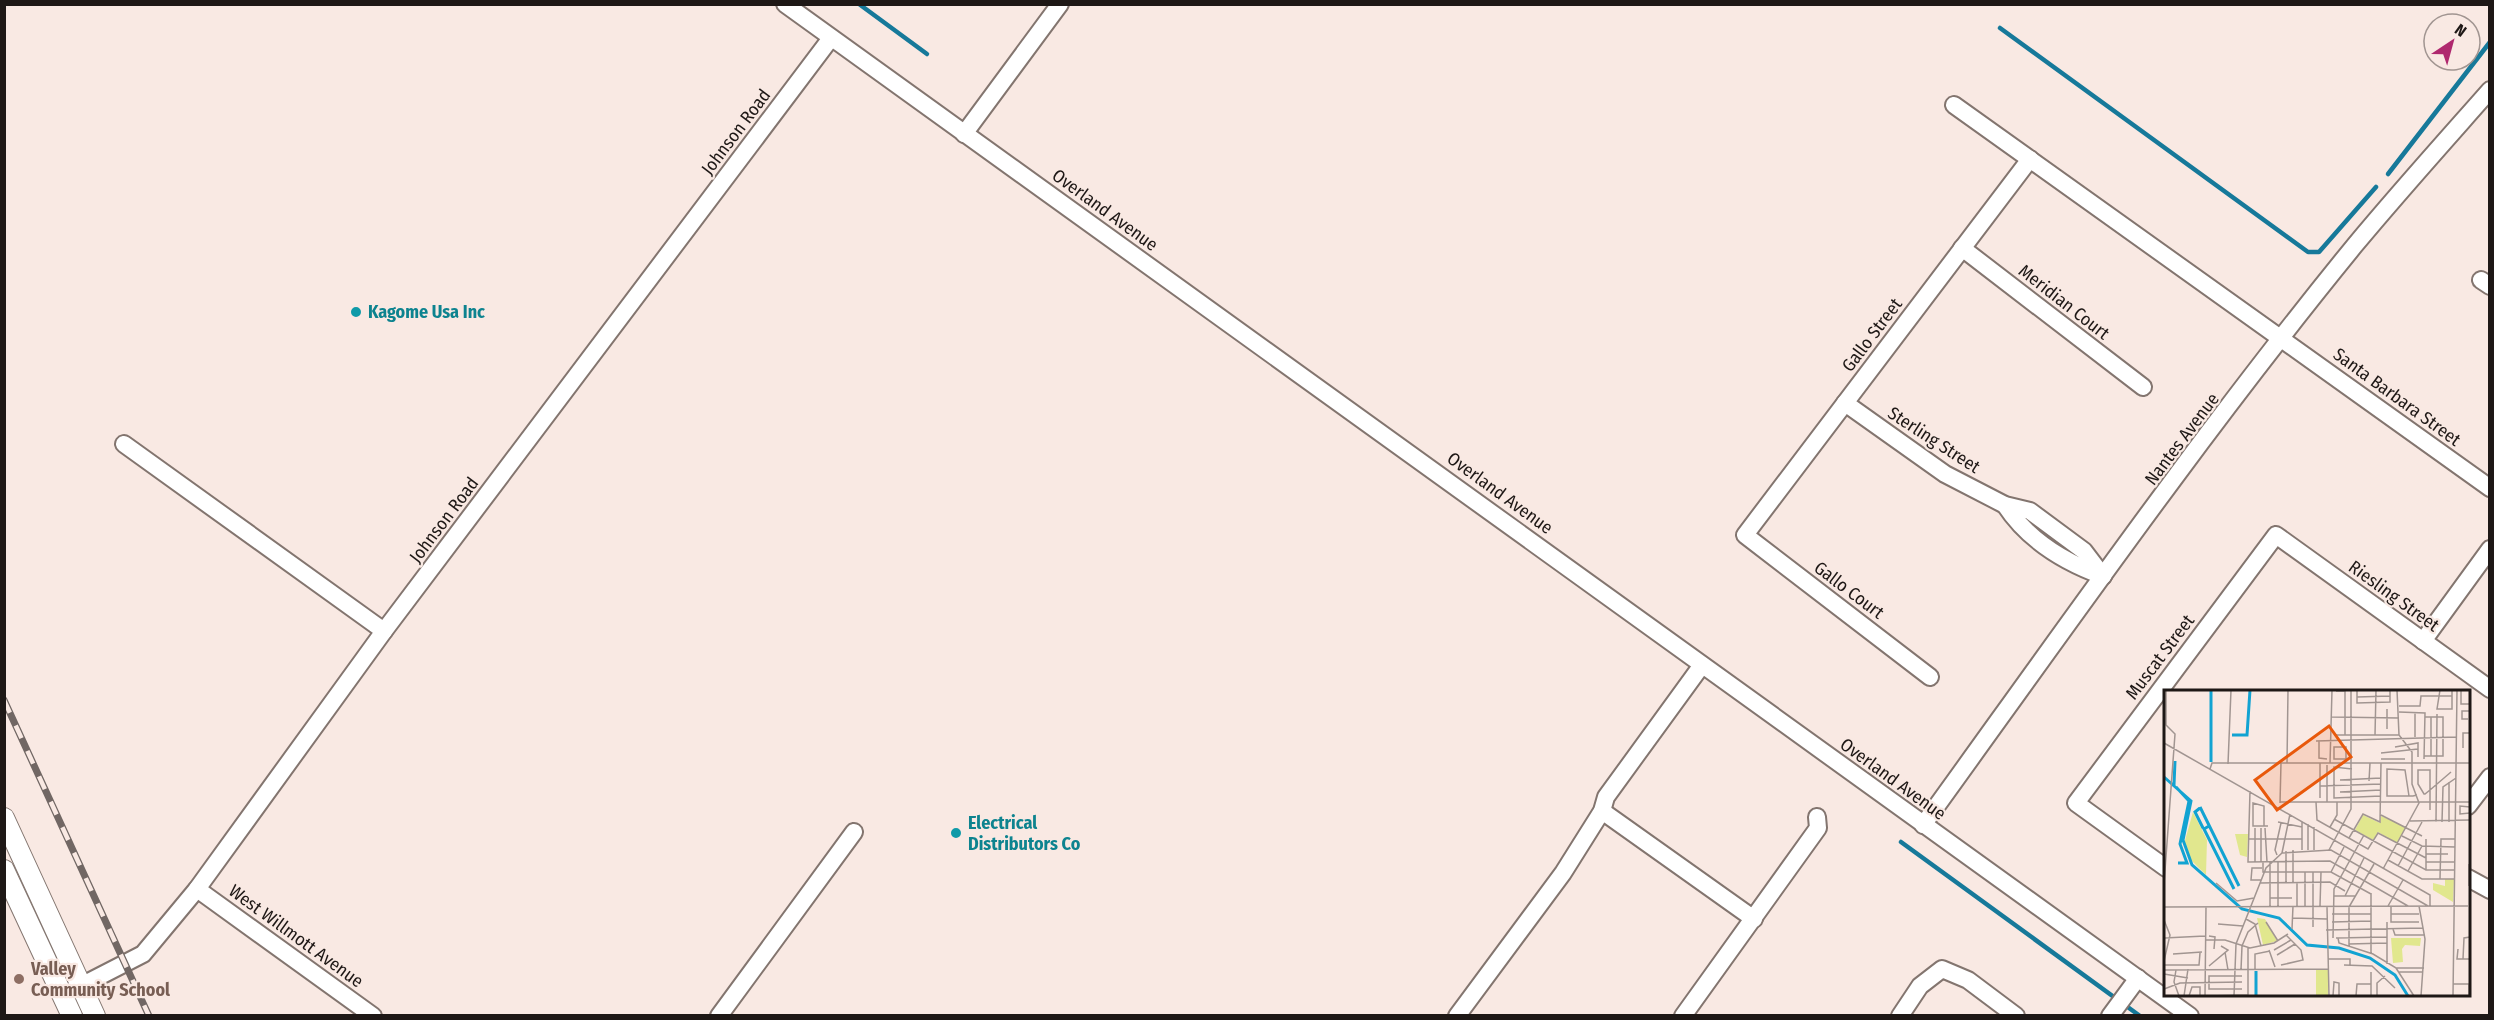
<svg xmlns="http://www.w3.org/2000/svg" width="2494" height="1020" font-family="'Fira Sans Condensed',sans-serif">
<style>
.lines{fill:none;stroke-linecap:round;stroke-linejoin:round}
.stream{stroke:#16799a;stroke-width:4.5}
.minor-casing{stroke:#83756f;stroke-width:20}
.tertiary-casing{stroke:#83756f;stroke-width:22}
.minor{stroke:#fff;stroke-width:16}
.tertiary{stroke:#fff;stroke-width:20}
.rail-casing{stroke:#716764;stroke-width:7}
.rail{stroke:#f9e9e3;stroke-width:4.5;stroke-dasharray:14;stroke-linecap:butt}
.culture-dot{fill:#0f9aa8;stroke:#f9e9e3;stroke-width:2}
.education-dot{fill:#8d6e63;stroke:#f9e9e3;stroke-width:2}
.labels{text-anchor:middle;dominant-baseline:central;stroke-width:4.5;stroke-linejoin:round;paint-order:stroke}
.street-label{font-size:18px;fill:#1e1816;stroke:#f9e9e3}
.culture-label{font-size:18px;font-weight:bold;fill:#0d838f;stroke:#f9e9e3;text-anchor:start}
.education-label{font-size:18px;font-weight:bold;fill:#785e54;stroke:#f9e9e3;text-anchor:start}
.inset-river{fill:none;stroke:#12a3d2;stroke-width:3}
.inset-road{fill:none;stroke:#a19591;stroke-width:1.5}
.view{fill:#e8590c;fill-opacity:0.15;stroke:#e8590c;stroke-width:3}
.inset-edge{fill:none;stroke:#1e1816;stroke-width:3}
</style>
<rect width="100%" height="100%" fill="#f9e9e3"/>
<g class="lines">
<!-- stream -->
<g class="stream">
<polyline points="859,4 927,54"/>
<polyline points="2000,28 2308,252 2319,252 2376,187"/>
<polyline points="2388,174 2490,42"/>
<polyline points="1901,842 2140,1016"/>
</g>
<defs>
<g id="minor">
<polyline points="785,4 2190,1016"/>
<polyline points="1954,105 2490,488"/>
<polyline points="964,134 1060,4"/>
<polyline points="1962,248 2143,387"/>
<polyline points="2481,280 2490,286"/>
<polyline points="1845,403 1945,474 2005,505 2030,511 2084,551 2103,576"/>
<polyline points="124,444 384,631"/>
<path d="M2005 505C2028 540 2064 562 2103 576"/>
<polyline points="2423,641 2490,549"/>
<polyline points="1930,677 1745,535 2030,159"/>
<polyline points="2468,806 2490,777"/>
<polyline points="1602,811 1754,919"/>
<path d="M1923 825C2064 630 2203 431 2355 245 2399 192 2445 141 2490 90"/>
<polyline points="2166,868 2076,803 2276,535 2490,689"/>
<polyline points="2468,878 2490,890"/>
<polyline points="197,889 373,1016"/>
<polyline points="71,991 143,954 197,889 384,631 831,38"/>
<polyline points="719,1016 854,832"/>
<polyline points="1457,1016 1563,873 1602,811 1606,797 1702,665"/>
<polyline points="1683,1016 1818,828 1817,817"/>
<polyline points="1900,1016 1920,986 1942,969 1968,980 2016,1016"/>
<polyline points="2110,1016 2138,978"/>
</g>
<g id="tertiary">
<polyline points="4,818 95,1016"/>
<polyline points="4,870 72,1016"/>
</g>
</defs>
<!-- minor casing -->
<use href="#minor" class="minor-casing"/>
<!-- tertiary casing -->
<use href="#tertiary" class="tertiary-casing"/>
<!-- minor -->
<use href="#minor" class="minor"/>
<!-- tertiary -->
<use href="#tertiary" class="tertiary"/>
<defs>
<polyline id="rail" points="4,700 149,1016"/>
</defs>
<!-- rail casing -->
<use href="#rail" class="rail-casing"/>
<!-- rail -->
<use href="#rail" class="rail"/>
</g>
<!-- markers -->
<g class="culture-dot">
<circle cx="356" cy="312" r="6"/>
<circle cx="956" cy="833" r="6"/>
</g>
<circle class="education-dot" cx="19" cy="979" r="6"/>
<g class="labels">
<!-- street labels -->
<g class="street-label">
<text transform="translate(736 132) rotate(-53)">Johnson Road</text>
<text transform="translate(1105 210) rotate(36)">Overland Avenue</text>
<text transform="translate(2064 302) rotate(38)">Meridian Court</text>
<text transform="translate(1872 335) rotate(-53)">Gallo Street</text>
<text transform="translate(2397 397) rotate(36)">Santa Barbara Street</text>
<text transform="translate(2182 439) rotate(-53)">Nantes Avenue</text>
<text transform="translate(1934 440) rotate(33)">Sterling Street</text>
<text transform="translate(1500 493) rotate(36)">Overland Avenue</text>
<text transform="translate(444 520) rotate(-53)">Johnson Road</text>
<text transform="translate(1849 590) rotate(37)">Gallo Court</text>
<text transform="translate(2394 596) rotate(36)">Riesling Street</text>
<text transform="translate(2160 657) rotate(-53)">Muscat Street</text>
<text transform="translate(1893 779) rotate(36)">Overland Avenue</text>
<text transform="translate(296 936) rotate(36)">West Willmott Avenue</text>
</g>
<!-- culture labels -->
<g class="culture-label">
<text x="368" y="312">Kagome Usa Inc</text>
<text x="968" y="823">Electrical<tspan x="968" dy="21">Distributors Co</tspan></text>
</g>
<!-- education labels -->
<g class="education-label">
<text x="31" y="969">Valley<tspan x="31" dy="21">Community School</tspan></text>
</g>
</g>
<!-- overview -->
<g transform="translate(2164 690)">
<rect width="306" height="306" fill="#f9e9e3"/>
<path d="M29 122 43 150 42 185 27 170 20 154ZM281 189H290L289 212 269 200V193L281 196Z" fill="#e1e78e"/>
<path d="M152 279H164V306H152Z" fill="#e1e78e"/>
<path d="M199 125 216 133 217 126 242 137 233 153 214 142 209 150 191 140ZM93 228 101 229 113 251 99 255Z" fill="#e1e78e"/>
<path d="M71 144H84L83 167 76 165ZM227 248H257L256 256 241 255 238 259 239 272 229 273Z" fill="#e1e78e"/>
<path class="inset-river" d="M47 0V72M68 45H83L86 0M0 87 27 111 19 150 28 175 78 219 115 228 143 255 175 258 206 268 231 285 244 306M10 95 11 71M12 97 25 111 16 154 23 173H14M36 117 75 196M36 118 31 122 39 138M45 136 40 139 70 199M92 306V281"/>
<path class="inset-road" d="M193 0V13L226 12V0M276 0 273 19H288V0M297 0V14H306M172 1H181V45M193 7 226 6M235 16H256L257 6H288M235 22 261 23 260 69M168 27 235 28M304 29H298V21H306M223 39V19M171 45H235M211 45 212 0M251 47V22M152 51 293 47M155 51V68L163 69M0 53 266 205V216M170 57H182V69H170ZM231 57 254 53V67M299 58V43H306M217 63 254 59M260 66H279V27H261M267 66V27M217 69H241M123 73 124 0M156 73V108M166 73 168 0M64 74 67 0M163 75V112M46 79 48 73H306M188 79 170 77V108L217 106M176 90 217 88M205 91 206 73M156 96 217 94M86 101 84 172 166 171 244 216M176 102 217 100M245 106 241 80 223 79V106H249L253 105M116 112H306M152 112 153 130 204 159 214 143 262 168M116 113 117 73M306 117 296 116V124L306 123M266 120V80H254V94L260 104H261L266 100 287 82M217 125 258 146M170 129 262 180H291M246 131 306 130M114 132 138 137M272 132 273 24M278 132 279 97 292 88M285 132V92M100 136V116L89 113V136H104M166 137 173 125V112M101 138 103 172M238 146 258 156 291 157M185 148 199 124 216 132 217 73M84 149H138M138 160V131M144 160V134M150 160V137M165 160 187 119V0M118 163 126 124M262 164H284M113 165 111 160 117 133M224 170 258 189H291M106 171V216M91 172V138M97 172V138M99 172V182H167L207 204M262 172H291M234 176 258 132M219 179 255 113 248 94V62L235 45 233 0M262 180V149M244 181 258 156M167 182 180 157M276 189 277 149H291M97 190H87L88 178H98M52 193 73 211 90 208M96 193 166 192 181 201M122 193V161M129 193V160M0 194 11 44 2 35V0M305 196V174M170 206H191M181 206 200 168M106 208H128M114 216V171M133 216V193M141 216V182M156 216 157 182M224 216 239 190M227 216V232H255M255 216 261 249 257 306M0 217 304 216M163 217 165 306M168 224H207M227 224H255M129 228 163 229M82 229 91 234 97 256M0 230 6 245 0 271M102 232 114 251M168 232 207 231M223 232V274M54 234 79 236M149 237V182M128 239 129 216M229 239 231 245H261M162 240 259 238M45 246 51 247 50 259M0 248 41 246M169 248 170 199 200 145M172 248 223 247M174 248 175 253 209 264 232 278H260M41 250H61L86 258 110 253 124 244M185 254 223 253M185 256V217L210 174M294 259 293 269H306M105 260 111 277M110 260 127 250M61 262 64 280M9 264 38 262M207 264V203M113 265 131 254M164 269H186V275M299 269 300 248 306 247M0 275H35L36 263M117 275 139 270 137 260 122 245M180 275 208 276 231 298M45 276 64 260 57 256M232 278 250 306M0 280 165 279M12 280 10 292 15 306M77 280 78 256 84 242 94 233M91 280V264L106 261M235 282H258M0 284 24 288M78 286H45V299H78M289 294H305V306M0 299 16 293 78 292M84 305V258M20 306 24 279M25 306 28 297H36V306M41 306 42 217M43 306 84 305M70 306 72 254 102 178 118 163 167 160 264 216M169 306 170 292 175 293V306M192 306 193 294H207M207 306V282M213 306V293L221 286M289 306 293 0"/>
<path class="view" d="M165 36 187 67 113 120 91 90Z"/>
<rect width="306" height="306" class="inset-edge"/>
</g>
<!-- border -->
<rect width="2494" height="1020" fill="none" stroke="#1e1816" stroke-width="12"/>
<!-- north arrow -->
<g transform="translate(2452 42) rotate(36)"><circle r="28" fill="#f9e9e3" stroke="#a19591" stroke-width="1.5"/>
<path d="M0-4.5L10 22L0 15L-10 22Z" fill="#af286e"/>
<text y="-9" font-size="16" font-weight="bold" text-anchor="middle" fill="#1e1816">N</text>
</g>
</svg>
